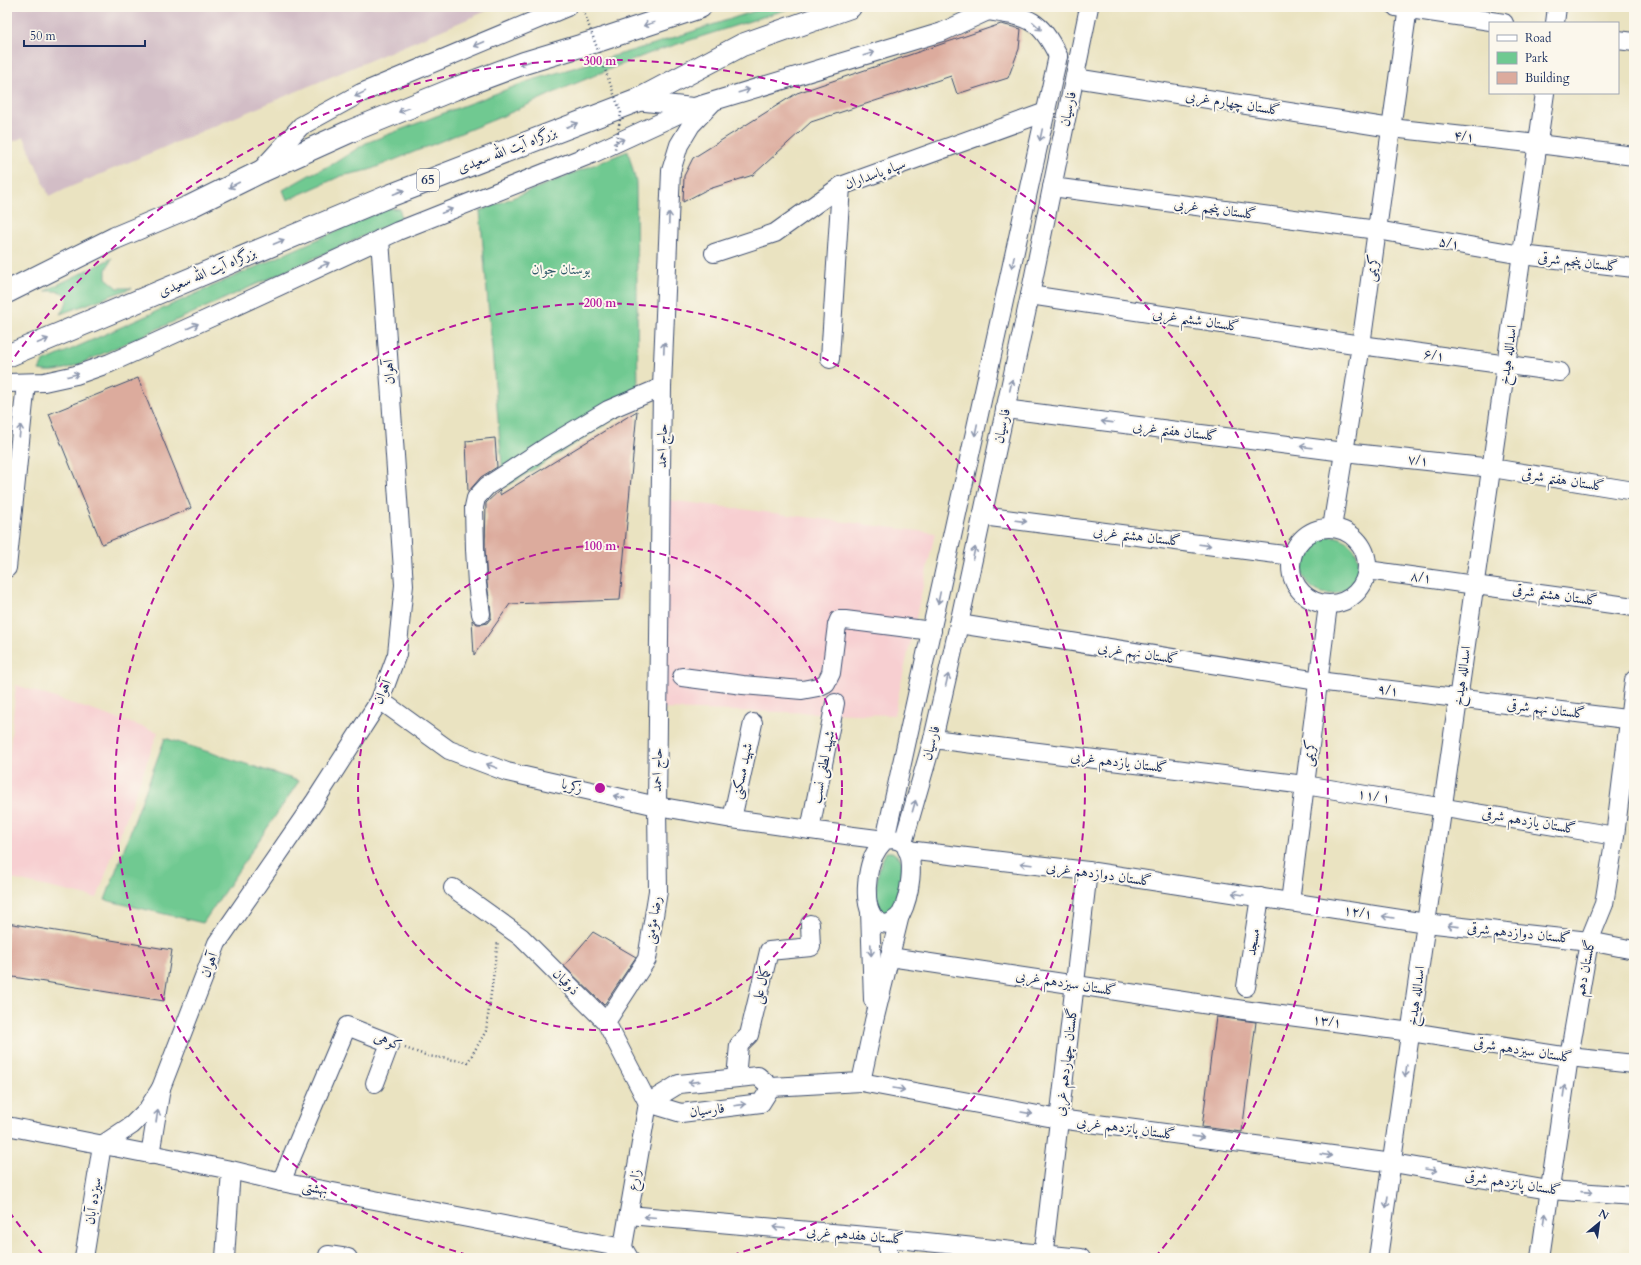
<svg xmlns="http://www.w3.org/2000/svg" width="1641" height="1265" font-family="Cardo,Amiri,serif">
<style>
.built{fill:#f7cfd1}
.industrial{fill:#d2bdc6}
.green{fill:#6fc991;stroke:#457c78}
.building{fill:#dcab9d}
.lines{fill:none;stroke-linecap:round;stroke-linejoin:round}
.minor-casing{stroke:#3a4a6d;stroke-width:20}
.highway-casing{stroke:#3a4a6d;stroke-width:24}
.path{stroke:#3a4a6d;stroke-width:2.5;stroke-dasharray:1 3;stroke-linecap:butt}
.minor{stroke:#fff;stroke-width:18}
.highway{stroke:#fff;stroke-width:22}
.path-bridge{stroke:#3a4a6d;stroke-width:2.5;stroke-dasharray:1 3;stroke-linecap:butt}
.oneway{stroke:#8d97ae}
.ring{fill:none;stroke:#b5179e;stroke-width:2;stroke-dasharray:7 5}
.labels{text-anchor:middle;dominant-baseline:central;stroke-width:4;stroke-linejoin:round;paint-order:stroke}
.shield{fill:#fbf7ec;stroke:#5e6b89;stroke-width:1}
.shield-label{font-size:13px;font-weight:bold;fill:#1b2f5e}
.street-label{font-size:14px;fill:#1b2f5e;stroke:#fbf7ec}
.park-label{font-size:14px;fill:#345d6d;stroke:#fbf7ec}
.centre{fill:#b5179e;stroke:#fbf7ec;stroke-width:2}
.ring-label{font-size:12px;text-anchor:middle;font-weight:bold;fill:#b5179e;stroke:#fbf7ec;stroke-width:4;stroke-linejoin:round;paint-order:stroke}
</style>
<rect width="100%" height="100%" fill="#fbf7ec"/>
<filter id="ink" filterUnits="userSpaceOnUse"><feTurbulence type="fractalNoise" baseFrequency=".025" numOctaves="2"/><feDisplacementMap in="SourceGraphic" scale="8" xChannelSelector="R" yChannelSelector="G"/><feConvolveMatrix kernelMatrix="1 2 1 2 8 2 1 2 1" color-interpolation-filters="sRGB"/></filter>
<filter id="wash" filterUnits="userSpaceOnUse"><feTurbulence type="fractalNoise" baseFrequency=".012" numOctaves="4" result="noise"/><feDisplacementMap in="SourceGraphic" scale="16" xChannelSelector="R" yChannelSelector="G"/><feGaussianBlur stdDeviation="0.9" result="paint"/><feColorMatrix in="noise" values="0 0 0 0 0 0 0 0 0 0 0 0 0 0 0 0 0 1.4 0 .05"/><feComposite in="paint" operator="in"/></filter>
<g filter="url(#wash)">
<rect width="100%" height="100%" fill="#eae3c1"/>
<!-- built -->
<g class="built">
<polygon points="661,499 935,533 894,715 659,709"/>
<polygon points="16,685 158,732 97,898 7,878 7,779"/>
</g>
<!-- industrial -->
<polygon class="industrial" points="7,7 496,7 49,196 24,137 7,144"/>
<!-- green -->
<g class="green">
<polygon points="767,7 794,7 653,52 617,66 560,90 503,116 429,146 369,170 341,176 287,200 283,190 311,174 333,164 366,143 452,110 529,81 651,45"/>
<polygon points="628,151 636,182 638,404 504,488 480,211"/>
<path d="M388 208 400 209 401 219 82 363C68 368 55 374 39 370L43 362Z"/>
<path d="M112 258 106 270V278L118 288H132L60 314C74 295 66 290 45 291Z"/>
<circle cx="1330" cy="565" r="29"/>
<polygon points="165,738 299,781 203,923 105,900"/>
<path d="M886 852H892C894 853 898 856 900 858 907 868 896 898 892 909L883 913 877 908C875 888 876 871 886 852Z"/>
</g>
<g id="blocks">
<!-- building -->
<g class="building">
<polygon points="1001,24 1021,29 1019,49 1008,78 957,94 951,76 811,122 753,175 706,190 683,202 684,176 693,158 797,93"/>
<polygon points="138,378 191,508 102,544 49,414"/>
<polygon points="637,411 620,600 510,604 474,655 472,620 477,624 483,624 487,623 491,618 491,613 487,583 485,549 486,503 500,490 500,495"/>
<polygon points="495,438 497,467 481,477 468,492 466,441"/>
<polygon points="7,923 172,950 164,1001 7,976"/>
<polygon points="593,932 636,957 604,1005 564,966"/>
<polygon points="1216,1017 1256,1022 1242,1132 1202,1127"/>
</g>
</g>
</g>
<g filter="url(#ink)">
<use href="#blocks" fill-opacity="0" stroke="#3a4a6d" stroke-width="1"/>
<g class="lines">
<defs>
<g id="minor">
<polyline points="1396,7 1504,23"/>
<path d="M988 11C1028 17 1039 17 1058 56"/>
<polyline points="1555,23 1557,7"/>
<polyline points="1618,40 1634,42"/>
<polyline points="1075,78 1391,128 1538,144 1634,156"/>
<polyline points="636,101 693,107"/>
<polyline points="261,170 301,126 361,93 567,7"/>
<polyline points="1052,187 1377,230 1522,255 1634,268"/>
<polyline points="714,253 775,233 841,186 1046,112"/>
<polyline points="1030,295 1361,345 1560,372"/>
<polyline points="830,359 841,186"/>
<polyline points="7,383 44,382 76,375 110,363 223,312 398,231 592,154 694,107 942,32 988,11 994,7"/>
<polyline points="1005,409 1344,452 1492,468 1634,491"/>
<polyline points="982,516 1292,556"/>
<circle cx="1329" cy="566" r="38"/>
<polyline points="1332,528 1361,345 1408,7"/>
<polyline points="7,568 26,383"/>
<polyline points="1367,570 1634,607"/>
<polyline points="481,614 477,584 475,549 474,507 476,498 487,486 548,446 608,410 662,387"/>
<polyline points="959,624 1318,681 1634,720"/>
<polyline points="682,677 743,685 802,690 818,687 826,683 831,673 837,625 839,620 845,620 932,631"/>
<polyline points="380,700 449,750 507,772 657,806 732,819 853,836 885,840 1058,56"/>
<polyline points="933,739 1305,785 1615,836"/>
<polyline points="732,819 753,723"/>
<polyline points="810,830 835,703"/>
<path d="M893 839C897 840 902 842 904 844 917 859 909 898 901 914 898 918 893 921 889 924 860 925 865 876 873 857 876 851 880 845 885 840Z"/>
<polyline points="903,843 933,739 959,624 1030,295 1089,7"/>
<polyline points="907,850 1088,871 1426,923 1589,941 1634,950"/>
<polyline points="453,888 521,937 606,1022 648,1103"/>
<polyline points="1290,902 1328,605"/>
<polyline points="870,911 873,1000"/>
<polyline points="890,957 1243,1010 1411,1032 1569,1057 1634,1064"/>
<polyline points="1246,987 1260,897"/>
<polyline points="606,1022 647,959 658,891 657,806 662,387 671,171 679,145 691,125 712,103"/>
<polyline points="736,1078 739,1045 749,1035 769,951 811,947 810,924"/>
<polyline points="861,1082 1059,1119 1393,1163 1549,1190 1634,1196"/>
<polyline points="161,1088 217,943 315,801 380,700 397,654 404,585 380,239"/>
<polyline points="648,1103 679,1084 758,1076 771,1087 861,1082 874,1021 900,915"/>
<polyline points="648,1103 681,1113 761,1103 771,1087"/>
<polyline points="7,1126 231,1170 281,1182 623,1248 629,1258"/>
<polyline points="281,1182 347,1026 390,1043 375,1083"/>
<polyline points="629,1215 888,1238 1081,1258"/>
<polyline points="888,1238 888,1258"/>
<polyline points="328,1255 348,1258"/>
<polyline points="84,1258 102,1145 132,1125 147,1110 161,1088 150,1155"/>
<polyline points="225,1258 231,1170"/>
<polyline points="621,1258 648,1103"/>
<polyline points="1043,1258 1088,871"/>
<polyline points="1378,1258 1545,93"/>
<polyline points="1540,1258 1569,1057 1589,941 1604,904 1615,836 1634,680"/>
</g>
<g id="highway">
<polyline points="7,292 115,238 189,207 260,172 351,131 454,89 524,63 600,40 700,7"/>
<polyline points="7,356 389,196 636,101 742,45 850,7"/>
</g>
</defs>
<!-- minor casing -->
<use href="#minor" class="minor-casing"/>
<!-- highway casing -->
<use href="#highway" class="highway-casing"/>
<!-- path -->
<polyline class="path" points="405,1048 428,1056 468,1062 486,1031 498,941"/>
<!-- minor -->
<use href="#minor" class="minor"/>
<!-- highway -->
<use href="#highway" class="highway"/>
<!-- path-bridge -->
<polyline class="path-bridge" points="582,7 621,113 615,149"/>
</g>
<!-- one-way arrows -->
<defs><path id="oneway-shaft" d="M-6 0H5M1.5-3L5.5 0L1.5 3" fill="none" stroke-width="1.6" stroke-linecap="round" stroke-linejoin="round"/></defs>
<g class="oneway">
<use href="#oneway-shaft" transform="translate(649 24) rotate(162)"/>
<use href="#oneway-shaft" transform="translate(1037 26) rotate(43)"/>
<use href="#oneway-shaft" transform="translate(479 44) rotate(157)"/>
<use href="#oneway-shaft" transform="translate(869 54) rotate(-17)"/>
<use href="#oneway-shaft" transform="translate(525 63) rotate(162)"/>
<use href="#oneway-shaft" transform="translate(744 91) rotate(-17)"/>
<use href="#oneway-shaft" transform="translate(360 94) rotate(154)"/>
<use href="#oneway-shaft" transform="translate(404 110) rotate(158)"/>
<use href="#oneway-shaft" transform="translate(572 125) rotate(-21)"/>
<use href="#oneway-shaft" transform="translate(1041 135) rotate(102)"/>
<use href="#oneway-shaft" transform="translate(619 141) rotate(-25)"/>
<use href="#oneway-shaft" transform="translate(234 185) rotate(153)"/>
<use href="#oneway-shaft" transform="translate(399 192) rotate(-21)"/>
<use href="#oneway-shaft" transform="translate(447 211) rotate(-22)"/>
<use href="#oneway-shaft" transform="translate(669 218) rotate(-88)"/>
<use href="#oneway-shaft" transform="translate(279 242) rotate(-23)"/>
<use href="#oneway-shaft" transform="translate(1013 262) rotate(102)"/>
<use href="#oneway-shaft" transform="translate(324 265) rotate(-25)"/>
<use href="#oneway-shaft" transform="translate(193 326) rotate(-24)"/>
<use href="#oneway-shaft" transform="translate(43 341) rotate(-23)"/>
<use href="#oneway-shaft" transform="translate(664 348) rotate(-88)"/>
<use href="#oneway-shaft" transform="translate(73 375) rotate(-14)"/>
<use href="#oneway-shaft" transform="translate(1011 385) rotate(-78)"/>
<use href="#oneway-shaft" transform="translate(1107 422) rotate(-173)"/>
<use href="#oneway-shaft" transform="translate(976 430) rotate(102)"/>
<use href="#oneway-shaft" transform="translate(20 431) rotate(-84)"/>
<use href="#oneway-shaft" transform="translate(1306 447) rotate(-173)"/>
<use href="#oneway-shaft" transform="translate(1021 521) rotate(7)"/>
<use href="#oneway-shaft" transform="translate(1205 545) rotate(7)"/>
<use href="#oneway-shaft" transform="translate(974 553) rotate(-78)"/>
<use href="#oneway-shaft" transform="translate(939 598) rotate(102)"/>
<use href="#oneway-shaft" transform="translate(947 680) rotate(-77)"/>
<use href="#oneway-shaft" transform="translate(492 766) rotate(-159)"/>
<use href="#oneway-shaft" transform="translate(619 797) rotate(-167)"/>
<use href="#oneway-shaft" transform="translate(914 806) rotate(-74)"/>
<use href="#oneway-shaft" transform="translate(1026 864) rotate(-173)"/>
<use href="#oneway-shaft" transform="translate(1238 894) rotate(-171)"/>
<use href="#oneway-shaft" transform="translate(1388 917) rotate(-171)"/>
<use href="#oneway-shaft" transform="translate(1453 926) rotate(-174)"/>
<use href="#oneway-shaft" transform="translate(871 950) rotate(88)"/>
<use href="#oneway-shaft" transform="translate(1406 1071) rotate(98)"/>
<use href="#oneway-shaft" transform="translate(694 1082) rotate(174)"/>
<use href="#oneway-shaft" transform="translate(899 1089) rotate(10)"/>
<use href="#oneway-shaft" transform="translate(1564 1091) rotate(-82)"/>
<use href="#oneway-shaft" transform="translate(740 1105) rotate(-7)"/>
<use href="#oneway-shaft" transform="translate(1027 1113) rotate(10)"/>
<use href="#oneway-shaft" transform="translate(157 1116) rotate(-81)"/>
<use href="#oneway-shaft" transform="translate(1198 1137) rotate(8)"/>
<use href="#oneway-shaft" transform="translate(1326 1155) rotate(8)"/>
<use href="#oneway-shaft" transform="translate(1431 1170) rotate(9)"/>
<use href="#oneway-shaft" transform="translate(1587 1192) rotate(4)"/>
<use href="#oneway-shaft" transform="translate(1387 1202) rotate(99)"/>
<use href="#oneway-shaft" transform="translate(650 1217) rotate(-175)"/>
<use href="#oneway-shaft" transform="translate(1545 1219) rotate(-82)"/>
<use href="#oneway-shaft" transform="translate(779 1228) rotate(-175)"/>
</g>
</g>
<!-- distance rings -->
<g class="ring">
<circle cx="600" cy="788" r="242"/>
<path d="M479 1258A485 485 0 1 1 721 1258"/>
<path d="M43 1255A727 727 0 0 1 8 1210M8 366A727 727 0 1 1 1157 1255"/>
</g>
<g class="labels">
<!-- shield labels -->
<rect class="shield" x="417" y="169" width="22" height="22" rx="3"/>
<g class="shield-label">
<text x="428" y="180">65</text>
</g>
<!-- street labels -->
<g class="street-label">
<text transform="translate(1233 103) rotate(9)">گلستان چهارم غربی</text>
<text transform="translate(1068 109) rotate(-78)">فارسیان</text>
<text transform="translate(1464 136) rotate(6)">۴/۱</text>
<text transform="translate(507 150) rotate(-21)">بزرگراه آیت الله سعیدی</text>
<text transform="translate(875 174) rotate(-20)">سپاه پاسداران</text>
<text transform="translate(1215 209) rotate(8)">گلستان پنجم غربی</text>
<text transform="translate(1449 243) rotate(10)">۵/۱</text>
<text transform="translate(1578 262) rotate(7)">گلستان پنجم شرقی</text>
<text transform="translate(1372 268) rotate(-82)">کریمی</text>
<text transform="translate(207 272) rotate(-23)">بزرگراه آیت الله سعیدی</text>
<text transform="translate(1196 320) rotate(9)">گلستان ششم غربی</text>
<text transform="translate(1434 355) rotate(8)">۶/۱</text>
<text transform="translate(1508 355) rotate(-82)">اسدالله هیدخ</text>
<text transform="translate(389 372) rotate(-94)">آهوان</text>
<text transform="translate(1002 426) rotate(-78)">فارسیان</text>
<text transform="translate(1175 431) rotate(7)">گلستان هفتم غربی</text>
<text transform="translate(662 446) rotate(-89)">حاج احمد</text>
<text transform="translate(1418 460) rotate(6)">۷/۱</text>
<text transform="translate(1563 480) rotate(9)">گلستان هفتم شرقی</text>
<text transform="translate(1137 536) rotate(7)">گلستان هشتم غربی</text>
<text transform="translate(1421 577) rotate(7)">۸/۱</text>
<text transform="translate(1555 595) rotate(8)">گلستان هشتم شرقی</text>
<text transform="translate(1138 653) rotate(9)">گلستان نهم غربی</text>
<text transform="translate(1462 676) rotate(-82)">اسدالله هیدخ</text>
<text transform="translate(1388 690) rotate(7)">۹/۱</text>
<text transform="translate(382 692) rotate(-66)">آهوان</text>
<text transform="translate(1546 709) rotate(7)">گلستان نهم شرقی</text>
<text transform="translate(931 743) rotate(-75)">فارسیان</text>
<text transform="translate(1309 753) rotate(-83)">کریمی</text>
<text transform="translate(1119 762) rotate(7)">گلستان یازدهم غربی</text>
<text transform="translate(823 767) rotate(-79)">شهید لطفی نسب</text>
<text transform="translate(657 770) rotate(-89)">حاج احمد</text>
<text transform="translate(742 771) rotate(-78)">شهید مسکنی</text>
<text transform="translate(572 786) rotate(13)">زکریا</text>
<text transform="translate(1374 796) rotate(9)">۱۱/ ۱</text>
<text transform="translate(1529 821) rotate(10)">گلستان یازدهم شرقی</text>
<text transform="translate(1099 874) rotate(8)">گلستان دوازدهم غربی</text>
<text transform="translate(1358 912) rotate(9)">۱۲/۱</text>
<text transform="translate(653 920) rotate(-81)">رضا مؤمنی</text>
<text transform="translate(1519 933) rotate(6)">گلستان دوازدهم شرقی</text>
<text transform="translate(1253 942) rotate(-81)">مسجد</text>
<text transform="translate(209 965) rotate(-69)">آهوان</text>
<text transform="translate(1585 968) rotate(-79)">گلستان دهم</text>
<text transform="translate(566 982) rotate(45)">ذوقیان</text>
<text transform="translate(1066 983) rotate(9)">گلستان سیزدهم غربی</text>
<text transform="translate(761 985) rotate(-77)">کمال علی</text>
<text transform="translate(1416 996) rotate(-82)">اسدالله هیدخ</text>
<text transform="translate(1327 1021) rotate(8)">۱۳/۱</text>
<text transform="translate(388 1041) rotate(20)">کوهی</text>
<text transform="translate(1523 1050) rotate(9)">گلستان سیزدهم شرقی</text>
<text transform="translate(1066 1062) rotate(-83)">گلستان چهاردهم غربی</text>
<text transform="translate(707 1110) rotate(-7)">فارسیان</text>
<text transform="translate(1126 1128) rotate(8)">گلستان پانزدهم غربی</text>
<text transform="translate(634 1180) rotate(-80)">زارع</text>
<text transform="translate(1513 1183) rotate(9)">گلستان پانزدهم شرقی</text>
<text transform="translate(315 1188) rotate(11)">بهشتی</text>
<text transform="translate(93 1201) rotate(-81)">سیزده آبان</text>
<text transform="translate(855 1235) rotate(5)">گلستان هفدهم غربی</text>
</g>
<!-- park labels -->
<g class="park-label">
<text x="561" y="269">بوستان جوان</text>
</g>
</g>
<circle cx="600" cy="788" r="6" class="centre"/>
<g class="ring-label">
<text x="600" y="65">300 m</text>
<text x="600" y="307">200 m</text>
<text x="600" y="550">100 m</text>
</g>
<!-- margin -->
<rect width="1641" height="1265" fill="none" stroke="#fbf7ec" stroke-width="24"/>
<!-- legend -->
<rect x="1489" y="22" width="130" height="72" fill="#fbf7ec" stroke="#a1a7b3"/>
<rect x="1497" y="35" width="20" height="6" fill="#ffffff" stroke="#a1a7b3"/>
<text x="1525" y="42" font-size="12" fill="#1b2f5e">Road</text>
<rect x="1497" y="52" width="20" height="12" fill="#6fc991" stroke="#a1a7b3"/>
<text x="1525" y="62" font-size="12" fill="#1b2f5e">Park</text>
<rect x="1497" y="72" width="20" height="12" fill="#dcab9d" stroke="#a1a7b3"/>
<text x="1525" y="82" font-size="12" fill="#1b2f5e">Building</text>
<!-- north arrow -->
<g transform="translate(1599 1223) rotate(29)" stroke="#fbf7ec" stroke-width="3" paint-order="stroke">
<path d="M0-3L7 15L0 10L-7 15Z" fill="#1b2f5e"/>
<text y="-6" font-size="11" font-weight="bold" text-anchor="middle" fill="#1b2f5e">N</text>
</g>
<!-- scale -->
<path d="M24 40v6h121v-6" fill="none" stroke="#1b2f5e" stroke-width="2"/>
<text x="30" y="40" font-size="12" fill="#1b2f5e" stroke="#fbf7ec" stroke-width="3" paint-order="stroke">50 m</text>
</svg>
